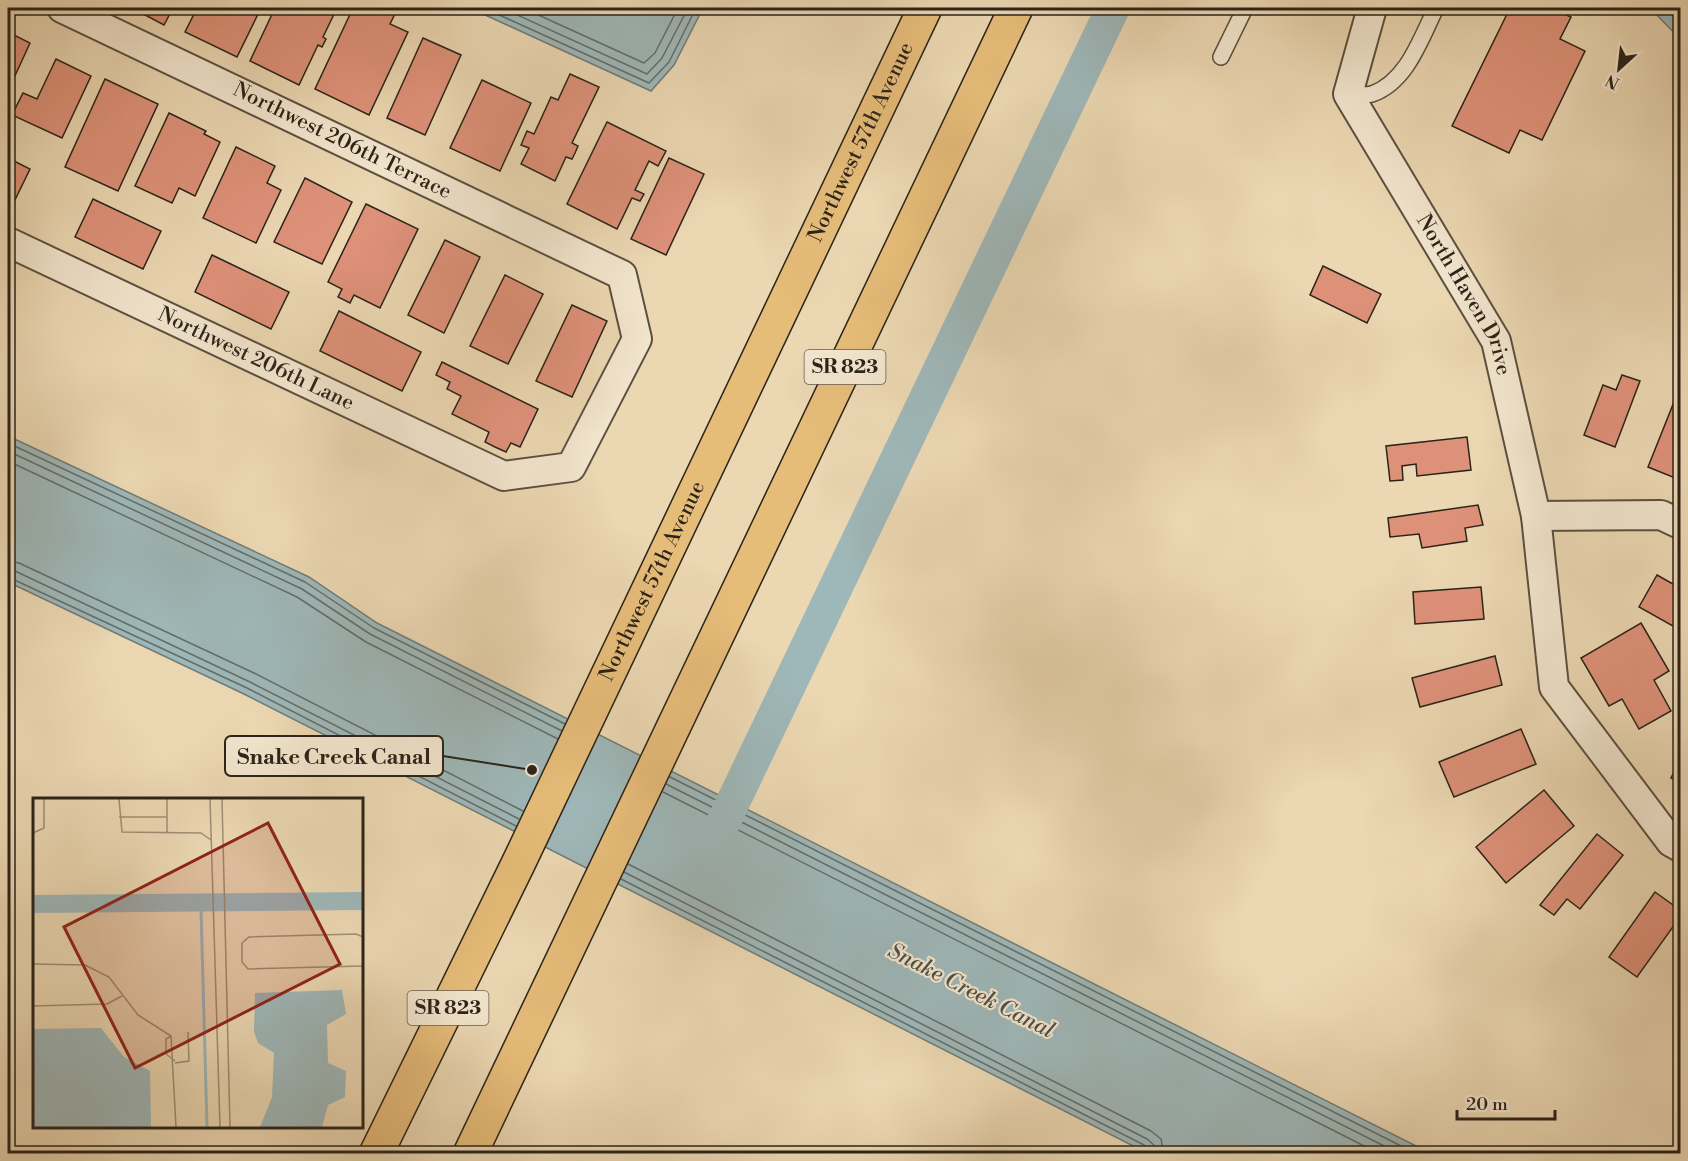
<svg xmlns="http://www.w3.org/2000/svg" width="1688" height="1161" font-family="'Libre Bodoni',serif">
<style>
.water{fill:#9eb7b8;stroke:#707c78;stroke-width:1.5}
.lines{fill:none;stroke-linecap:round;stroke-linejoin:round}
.shore{stroke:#646d68;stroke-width:1.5}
.canal{stroke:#9eb7b8;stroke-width:34}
.building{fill:#de9179;stroke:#2b2319;stroke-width:1.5}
.service-casing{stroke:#5b503f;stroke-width:18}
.minor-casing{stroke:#5b503f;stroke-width:32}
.primary-casing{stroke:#2b2319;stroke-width:36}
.service{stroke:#f2e5cd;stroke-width:15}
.minor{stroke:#f2e5cd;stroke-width:28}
.primary{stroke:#e6bc79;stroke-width:33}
.labels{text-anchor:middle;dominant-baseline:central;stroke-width:4.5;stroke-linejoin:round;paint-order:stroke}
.shield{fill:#f2e5cd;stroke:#675d4f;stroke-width:1.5}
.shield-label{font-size:20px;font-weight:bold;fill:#2b2319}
.street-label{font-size:21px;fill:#2b2319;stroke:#f2e5cd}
.water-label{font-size:22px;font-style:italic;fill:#4e4f49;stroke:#f2e5cd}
.inset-river{fill:none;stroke:#9eb7b8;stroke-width:3}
.inset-road{fill:none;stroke:#9e8f75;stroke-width:1.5}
.view{fill:#8f2418;fill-opacity:0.15;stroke:#8f2418;stroke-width:3}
.inset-edge{fill:none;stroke:#2b2319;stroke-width:3}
.leader{fill:none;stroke:#2b2319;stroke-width:2}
.callout-dot{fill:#2b2319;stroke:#f2e5cd;stroke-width:2}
.callout{fill:#f2e5cd;stroke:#2b2319;stroke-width:2}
.callout-label{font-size:22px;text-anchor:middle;font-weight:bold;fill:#2b2319}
</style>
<rect width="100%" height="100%" fill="#ebd7b2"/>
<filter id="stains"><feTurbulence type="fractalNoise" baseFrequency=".00333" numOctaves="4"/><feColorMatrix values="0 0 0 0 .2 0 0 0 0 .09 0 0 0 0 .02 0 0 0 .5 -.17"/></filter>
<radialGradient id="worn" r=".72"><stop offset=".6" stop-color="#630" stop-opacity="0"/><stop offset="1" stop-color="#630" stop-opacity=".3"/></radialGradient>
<!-- water -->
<g class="water">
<polygon points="470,8 703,8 674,65 651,91"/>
<polygon points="1649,8 1680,8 1680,39 1653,11"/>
<polygon points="8,436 309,577 377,623 1430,1153 1147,1153 244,694 8,582"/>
</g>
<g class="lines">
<!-- shore -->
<g class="shore">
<polyline points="484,8 649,83 669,62 696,8"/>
<polyline points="502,8 647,74 662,58 688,8"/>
<polyline points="523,8 644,63 655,53 678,8"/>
<polyline points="8,443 305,582 374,628 565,724"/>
<polyline points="8,451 302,589 370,634 562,731"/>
<polyline points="8,461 297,597 366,642 558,739"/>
<polyline points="8,561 19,563 254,673 523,811"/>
<polyline points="8,570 15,571 250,682 519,819"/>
<polyline points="8,577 247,688 516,826"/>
<polyline points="670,777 1417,1154"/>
<polyline points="666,784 1400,1154"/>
<polyline points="663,792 1380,1154"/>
<polyline points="628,864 1151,1131 1161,1139 1164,1154"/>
<polyline points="624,872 1147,1139 1154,1145 1155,1154"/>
<polyline points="621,879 1144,1145 1147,1149 1148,1154"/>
</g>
<!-- canal -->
<polyline class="canal" points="713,844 1113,8"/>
</g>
<!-- building -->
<g class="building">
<polygon points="132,8 173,8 164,25"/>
<polygon points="197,8 261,8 237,57 185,32"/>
<polygon points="275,8 337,8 323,37 326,39 322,47 318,45 299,85 250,61"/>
<polygon points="353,8 392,8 397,10 390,24 408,32 369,115 315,89"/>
<polygon points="1510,8 1551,8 1571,17 1560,39 1585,51 1542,140 1520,130 1509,153 1452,126"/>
<polygon points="8,32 30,43 8,91"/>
<polygon points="423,38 461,55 425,135 387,118"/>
<polygon points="56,59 91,76 62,138 12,115 23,93 37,99"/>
<polygon points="570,74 599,87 572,143 578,146 575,153 572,159 566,157 555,181 521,164 529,148 521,145 527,131 534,134 551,97 558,100"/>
<polygon points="105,79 158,104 118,191 65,167"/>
<polygon points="482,80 531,103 500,171 450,148"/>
<polygon points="169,113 206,131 204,134 220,142 195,196 179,188 172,203 135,186"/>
<polygon points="607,122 666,151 658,166 649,161 635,190 644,194 640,201 632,198 617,229 567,204"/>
<polygon points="236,147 275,166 267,183 281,190 256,243 203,218"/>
<polygon points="8,158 30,169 12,206 8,204"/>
<polygon points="669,158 704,174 666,255 631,239"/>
<polygon points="305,178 352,202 322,264 274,242"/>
<polygon points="93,199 161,231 143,269 75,237"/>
<polygon points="366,204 418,229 380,308 354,295 350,303 338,297 342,289 328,282"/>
<polygon points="445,240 480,257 444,333 408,315"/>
<polygon points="212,255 289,292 271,329 195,292"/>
<polygon points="1323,266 1381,294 1367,323 1310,295"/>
<polygon points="505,275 543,294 508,364 470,346"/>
<polygon points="572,305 607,321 572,397 536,381"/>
<polygon points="339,311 421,352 402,391 320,351"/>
<polygon points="442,362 538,409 520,447 511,443 506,452 495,447 485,442 489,432 452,414 461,396 447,389 450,382 436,375"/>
<polygon points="1622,375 1640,381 1615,447 1584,435 1603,385 1616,390"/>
<polygon points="1676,397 1680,398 1680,480 1648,467"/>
<polygon points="1467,437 1471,470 1417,476 1416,464 1402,466 1403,480 1390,481 1386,446"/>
<polygon points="1478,505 1483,525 1465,528 1467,541 1422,548 1419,534 1390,537 1388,518"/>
<polygon points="1657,575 1680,588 1680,630 1639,607"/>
<polygon points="1481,587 1484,619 1415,624 1413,592"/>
<polygon points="1641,623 1669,671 1654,680 1671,711 1639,729 1622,699 1609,706 1581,658"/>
<polygon points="1495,656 1502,685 1420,707 1412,678"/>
<polygon points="1521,729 1536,764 1454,797 1439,762"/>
<polygon points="1680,760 1680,783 1671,778"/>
<polygon points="1544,790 1574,826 1506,883 1476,847"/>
<polygon points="1597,834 1623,855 1580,909 1567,899 1554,915 1540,905"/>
<polygon points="1655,892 1680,910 1680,917 1637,977 1609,957"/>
</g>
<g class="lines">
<defs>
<g id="service">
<polyline points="1221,57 1245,8"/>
<path d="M1348 94C1356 94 1365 96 1372 94 1407 82 1421 38 1436 8"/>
</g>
<g id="minor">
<path id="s1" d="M1372 8 1348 94 1496 341 1536 516 1554 687 1671 842 1680 847"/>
<path id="s2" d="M8 242 504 476 571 467 637 339 622 275 62 8"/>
<polyline points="1536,516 1661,515 1680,524"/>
</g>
<g id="primary">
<path id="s3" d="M376 1154 519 862 925 8"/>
<polyline points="470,1154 1016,8"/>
</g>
</defs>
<!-- service casing -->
<use href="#service" class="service-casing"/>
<!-- minor casing -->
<use href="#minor" class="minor-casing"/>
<!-- primary casing -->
<use href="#primary" class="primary-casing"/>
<!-- service -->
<use href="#service" class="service"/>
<!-- minor -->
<use href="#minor" class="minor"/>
<!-- primary -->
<use href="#primary" class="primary"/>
</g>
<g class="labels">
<!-- shield labels -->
<g class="shield">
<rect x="804.5" y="350" width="81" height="34" rx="4.5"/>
<rect x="407.5" y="991" width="81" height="34" rx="4.5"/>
</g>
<g class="shield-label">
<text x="845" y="367">SR 823</text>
<text x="448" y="1008">SR 823</text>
</g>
<!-- street labels -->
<g class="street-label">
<text transform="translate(342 141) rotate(26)">Northwest 206th Terrace</text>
<text stroke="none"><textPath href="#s3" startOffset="1122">Northwest 57th Avenue</textPath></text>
<text stroke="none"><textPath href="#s1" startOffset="322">North Haven Drive</textPath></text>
<text stroke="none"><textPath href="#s2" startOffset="274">Northwest 206th Lane</textPath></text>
<text stroke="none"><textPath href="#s3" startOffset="636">Northwest 57th Avenue</textPath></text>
</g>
<!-- water labels -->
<g class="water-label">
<text transform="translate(971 991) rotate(27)">Snake Creek Canal</text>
</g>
</g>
<!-- overview -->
<g transform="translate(33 798)">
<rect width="330" height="330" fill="#ebd7b2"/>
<path d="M330 94V112L0 115V97ZM309 192 313 216 294 227 295 265 313 273 312 299 295 307 289 329H227L239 299 241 255 225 245 221 234 222 195ZM68 230 91 259 117 273 118 329H0V231Z" fill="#9eb7b8"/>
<path class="inset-river" d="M168 110 174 329"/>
<path class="inset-road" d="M86 1 89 34 168 35 178 42M134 1V35M177 1 187 329M189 1 197 329M86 19H134M0 35 11 30V1M330 139 323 136 216 139 209 145V164L215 171 330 168M0 166 52 167 76 179 105 217 138 238M0 208 74 206 89 198M138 238 143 329M138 238 133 241V256L142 263M142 265 156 263 155 234"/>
<path class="view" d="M235 25 307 166 102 270 31 129Z"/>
<rect width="330" height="330" class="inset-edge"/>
</g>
<!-- callouts -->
<path class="leader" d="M532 770L443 756"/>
<circle class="callout-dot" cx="532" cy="770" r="6"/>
<rect class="callout" x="225" y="736" width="218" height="40" rx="6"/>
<g class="callout-label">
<text x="334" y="764">Snake Creek Canal</text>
</g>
<!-- margin -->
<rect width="1688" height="1161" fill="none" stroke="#ebd7b2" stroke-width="30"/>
<rect x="9" y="9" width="1670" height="1143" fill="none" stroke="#2b2319" stroke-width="3"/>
<rect x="15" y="15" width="1658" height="1131" fill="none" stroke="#2b2319" stroke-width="1.5"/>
<!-- north arrow -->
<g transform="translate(1619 69) rotate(207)" stroke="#f2e5cd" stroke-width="4.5" paint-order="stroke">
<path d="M0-4.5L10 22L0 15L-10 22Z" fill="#2b2319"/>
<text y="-9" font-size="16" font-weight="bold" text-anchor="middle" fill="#2b2319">N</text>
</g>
<!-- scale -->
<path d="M1457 1110v9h98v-9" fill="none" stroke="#2b2319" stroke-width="3"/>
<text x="1466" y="1110" font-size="18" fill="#2b2319" stroke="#f2e5cd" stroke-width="4.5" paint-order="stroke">20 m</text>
<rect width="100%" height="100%" filter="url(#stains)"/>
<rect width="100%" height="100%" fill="url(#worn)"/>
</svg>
